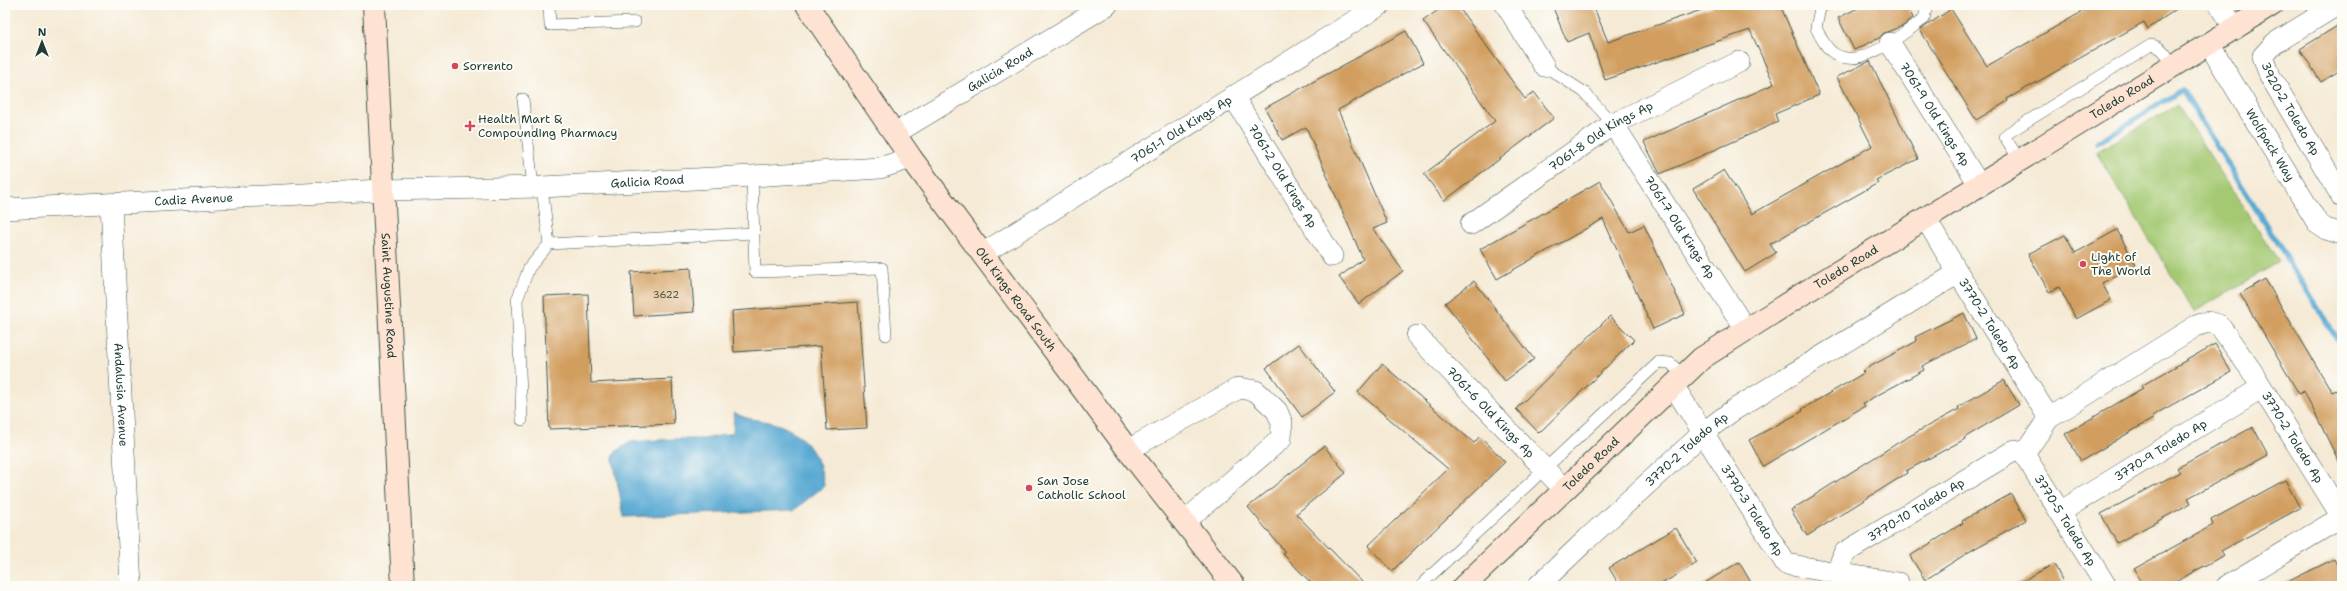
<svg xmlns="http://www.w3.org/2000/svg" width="2347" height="591" font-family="'Shantell Sans',sans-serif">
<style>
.green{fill:#a4c972;stroke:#628353}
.water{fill:#59a9d3;stroke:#3c7384}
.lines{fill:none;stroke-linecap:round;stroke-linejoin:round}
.stream{stroke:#59a9d3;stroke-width:5.5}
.building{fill:#d29e5f}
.lane-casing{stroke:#3f574c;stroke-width:12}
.street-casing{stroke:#3f574c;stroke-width:22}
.secondary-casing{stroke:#3f574c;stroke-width:24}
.lane{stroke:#fff;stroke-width:11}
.street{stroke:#fff;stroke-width:21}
.secondary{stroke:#fee3d2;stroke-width:22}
.poi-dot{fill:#d1495b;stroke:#fdfcf7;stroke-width:1.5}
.labels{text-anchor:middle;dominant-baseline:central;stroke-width:4;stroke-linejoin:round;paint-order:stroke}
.number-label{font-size:10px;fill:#4c553f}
.poi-label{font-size:12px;fill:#1f3d34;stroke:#fdfcf7;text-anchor:start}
.street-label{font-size:12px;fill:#1f3d34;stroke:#fdfcf7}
</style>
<rect width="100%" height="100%" fill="#fdfcf7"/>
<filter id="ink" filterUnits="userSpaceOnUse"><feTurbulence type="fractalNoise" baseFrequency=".025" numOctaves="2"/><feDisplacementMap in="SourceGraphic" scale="8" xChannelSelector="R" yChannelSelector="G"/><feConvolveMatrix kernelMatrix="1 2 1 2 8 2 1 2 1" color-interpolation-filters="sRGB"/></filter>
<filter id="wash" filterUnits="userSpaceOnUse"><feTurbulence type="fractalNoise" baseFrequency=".012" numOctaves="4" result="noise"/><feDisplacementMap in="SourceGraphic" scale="16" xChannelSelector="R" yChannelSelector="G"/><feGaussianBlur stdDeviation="0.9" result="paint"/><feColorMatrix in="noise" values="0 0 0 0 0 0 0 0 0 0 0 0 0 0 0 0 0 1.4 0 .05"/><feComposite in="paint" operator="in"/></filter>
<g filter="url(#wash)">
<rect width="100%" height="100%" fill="#f5ead5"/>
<!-- green -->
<polygon class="green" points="2177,105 2279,262 2194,312 2096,152"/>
<!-- water -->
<path class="water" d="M734 412C746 421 761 419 776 424 805 433 821 457 824 486L794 510 624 517 613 459 614 453 630 442 673 439H704L733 433Z"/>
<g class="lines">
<!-- stream -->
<polyline class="stream" points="2097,143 2182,90 2342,347"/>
</g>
<g id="blocks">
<!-- building -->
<g class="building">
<polygon points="1445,5 1457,5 1525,99 1534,92 1554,118 1444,201 1424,174 1495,121 1423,21"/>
<polygon points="1552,5 1593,5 1608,42 1716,5 1780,5 1819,95 1775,114 1778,122 1660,174 1644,142 1774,84 1750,30 1605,80 1589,33 1567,42"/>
<polygon points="1864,5 1907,5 1913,18 1903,26 1884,33 1879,38 1854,50 1838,18"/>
<polygon points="2094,5 2182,5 2148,29 2144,22 2007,99 2008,101 1976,120 1920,30 1951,9 1987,66"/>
<polygon points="2342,23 2342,69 2321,82 2300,49"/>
<polygon points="1406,31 1423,63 1338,110 1387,223 1373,229 1403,271 1359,304 1339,277 1363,259 1306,127 1282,140 1265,108"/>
<polygon points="1870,61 1918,159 1876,180 1878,183 1770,244 1776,253 1745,272 1693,189 1724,170 1752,214 1872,146 1837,77"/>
<polygon points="1600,181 1629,232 1644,225 1685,314 1653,329 1603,219 1497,279 1480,249"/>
<polygon points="2117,230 2136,265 2102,283 2111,300 2076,319 2059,287 2049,292 2028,254 2065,235 2075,253"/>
<polygon points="691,268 694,312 634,316 631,272"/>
<polygon points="2265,279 2332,392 2337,390 2342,400 2342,468 2304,391 2299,394 2240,294"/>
<polygon points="1474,281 1534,359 1505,381 1445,303"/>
<polygon points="588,294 591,383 672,379 674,424 549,429 544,296"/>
<polygon points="858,302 867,428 827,430 821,346 734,352 732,311"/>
<polygon points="1964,313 1976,339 1922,366 1924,370 1863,403 1865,406 1763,466 1749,440 1803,411 1802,409 1864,373 1862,371 1917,341 1915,337"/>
<polygon points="1610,316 1634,340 1539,433 1516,409"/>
<polygon points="1299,344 1335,392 1302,417 1266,368"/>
<polygon points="2215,344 2231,372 2152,416 2154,418 2081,461 2065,434 2143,388 2141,386"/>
<polygon points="1382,364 1474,443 1480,436 1505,462 1392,571 1368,546 1448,469 1358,392"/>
<polygon points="2004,380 2019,405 1964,438 1965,439 1906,471 1907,473 1807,536 1791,510 1904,439 1959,409 1958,407"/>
<polygon points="2253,427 2268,455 2188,498 2191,503 2117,543 2101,514 2180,472 2177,468"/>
<polygon points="1324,446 1346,473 1296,514 1366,586 1314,586 1283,554 1285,552 1248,507"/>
<polygon points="2285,480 2300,508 2221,551 2224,555 2168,586 2144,586 2134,569 2213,525 2211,520"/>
<polygon points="2011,494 2026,520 1972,550 1925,580 1910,556 1963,523 1962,521"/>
<polygon points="1676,528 1697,563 1658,586 1620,586 1609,568"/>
<polygon points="2334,559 2342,575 2342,586 2279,586"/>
<polygon points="1739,562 1753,586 1700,586"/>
<polygon points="2054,564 2065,586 2013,586"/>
</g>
</g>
</g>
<g filter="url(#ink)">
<use href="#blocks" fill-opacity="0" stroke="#3f574c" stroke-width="1"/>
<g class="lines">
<defs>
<g id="lane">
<polyline points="549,5 550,25 635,22"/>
<path d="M1825 5 1820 8 1816 28C1822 39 1828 54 1842 57 1866 65 1904 33 1924 19L1927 5"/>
<polyline points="1544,66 1584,92 1613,124"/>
<polyline points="523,99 533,187"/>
<path d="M2020 161 2005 137 2008 133 2151 45C2163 46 2168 57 2173 67"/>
<polyline points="752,176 755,272 882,268 886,335"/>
<polyline points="542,187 549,244 754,233"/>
<polyline points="522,420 517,300 529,268 549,244"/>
<polyline points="1422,586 1425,581 1659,362 1670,363 1683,375"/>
</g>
<g id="street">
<polyline points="1506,5 1544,66"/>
<polyline points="2220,5 2235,29"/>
<path id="s1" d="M2337 5 2275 43 2263 56 2270 76 2342 197"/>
<path id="s2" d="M1890 43 1980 186"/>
<path id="s3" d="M2209 44 2318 224 2326 229 2342 234"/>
<path id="s4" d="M1233 96 1332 256"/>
<path id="s5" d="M1613 124 1746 330"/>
<path id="s6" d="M894 134 1107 5"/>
<path id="s7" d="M111 204 131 586"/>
<path id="s8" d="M5 209 382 190 542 187 752 176 880 168 911 158"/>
<polyline points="1926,219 1958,273"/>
<path id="s9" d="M1471 224 1613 124 1739 62"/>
<path id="s10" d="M982 254 1380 5"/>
<path id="s11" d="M1417 336 1564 489"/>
<path id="s12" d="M1673 385 1786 564 1837 573"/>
<polyline points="1128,450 1239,388 1256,391 1277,411 1282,423 1281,439 1184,522"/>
<path id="s13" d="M2024 454 2106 586"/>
<path id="s14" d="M2060 512 2261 388"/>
<path id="s15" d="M1538 586 1587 539 1703 433 1732 411 1958 273 2049 418"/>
<path id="s16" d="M1899 586 1898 583 1837 573 1844 553 2015 450 2024 454 2049 418 2196 326 2208 322 2219 325 2251 370 2342 517"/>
<polyline points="2227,586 2342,517"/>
</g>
<g id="secondary">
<path id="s17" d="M374 5 403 586"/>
<path id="s18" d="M807 5 911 158 1128 450 1234 586"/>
<path id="s19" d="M1464 586 1702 358 1804 293 2272 5"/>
</g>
</defs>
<!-- lane casing -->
<use href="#lane" class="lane-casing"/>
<!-- street casing -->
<use href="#street" class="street-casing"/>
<!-- secondary casing -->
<use href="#secondary" class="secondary-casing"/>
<!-- lane -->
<use href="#lane" class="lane"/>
<!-- street -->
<use href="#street" class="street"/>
<!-- secondary -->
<use href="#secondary" class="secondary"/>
</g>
</g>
<!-- markers -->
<g class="poi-dot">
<circle cx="455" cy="66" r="4"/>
<path d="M468 120h4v4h4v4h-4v4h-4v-4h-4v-4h4z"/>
<circle cx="2083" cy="264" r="4"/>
<circle cx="1029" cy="488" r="4"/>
</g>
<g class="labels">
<!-- number labels -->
<g class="number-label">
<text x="666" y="294">3622</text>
</g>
<!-- poi labels -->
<g class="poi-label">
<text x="463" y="66">Sorrento</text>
<text x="478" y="119">Health Mart &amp;<tspan x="478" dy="14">Compounding Pharmacy</tspan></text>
<text x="2091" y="257">Light of<tspan x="2091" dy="14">The World</tspan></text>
<text x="1037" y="481">San Jose<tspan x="1037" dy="14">Catholic School</tspan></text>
</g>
<!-- street labels -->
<g class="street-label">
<text stroke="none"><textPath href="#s6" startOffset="124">Galicia Road</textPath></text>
<text stroke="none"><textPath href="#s19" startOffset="824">Toledo Road</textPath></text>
<text stroke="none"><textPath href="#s1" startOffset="150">3920-2 Toledo Ap</textPath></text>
<text stroke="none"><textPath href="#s2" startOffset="84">7061-9 Old Kings Ap</textPath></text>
<text stroke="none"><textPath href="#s10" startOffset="235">7061-1 Old Kings Ap</textPath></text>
<text stroke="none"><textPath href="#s9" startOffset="157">7061-8 Old Kings Ap</textPath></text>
<text stroke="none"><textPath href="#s3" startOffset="118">Wolfpack Way</textPath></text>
<text stroke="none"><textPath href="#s4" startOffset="94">7061-2 Old Kings Ap</textPath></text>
<text stroke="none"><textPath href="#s8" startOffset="643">Galicia Road</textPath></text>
<text stroke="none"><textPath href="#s8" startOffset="189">Cadiz Avenue</textPath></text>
<text stroke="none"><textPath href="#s5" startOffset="123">7061-7 Old Kings Ap</textPath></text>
<text stroke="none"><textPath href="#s19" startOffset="500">Toledo Road</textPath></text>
<text stroke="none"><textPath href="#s17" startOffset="291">Saint Augustine Road</textPath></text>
<text stroke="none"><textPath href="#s18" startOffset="361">Old Kings Road South</textPath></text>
<text stroke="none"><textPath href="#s15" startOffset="586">3770-2 Toledo Ap</textPath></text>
<text stroke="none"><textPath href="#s7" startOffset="191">Andalusia Avenue</textPath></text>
<text stroke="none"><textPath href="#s11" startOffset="106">7061-6 Old Kings Ap</textPath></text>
<text stroke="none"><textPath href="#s16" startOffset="671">3770-2 Toledo Ap</textPath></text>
<text stroke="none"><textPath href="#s15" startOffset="202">3770-2 Toledo Ap</textPath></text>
<text stroke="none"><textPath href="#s14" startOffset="118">3770-9 Toledo Ap</textPath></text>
<text stroke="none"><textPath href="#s19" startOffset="176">Toledo Road</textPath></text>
<text stroke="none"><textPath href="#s16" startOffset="170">3770-10 Toledo Ap</textPath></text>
<text stroke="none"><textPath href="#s12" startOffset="148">3770-3 Toledo Ap</textPath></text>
<text stroke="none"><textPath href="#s13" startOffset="78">3770-5 Toledo Ap</textPath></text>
</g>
</g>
<!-- margin -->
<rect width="2347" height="591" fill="none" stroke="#fdfcf7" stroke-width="20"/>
<!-- north arrow -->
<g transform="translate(42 42)" stroke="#fdfcf7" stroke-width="3" paint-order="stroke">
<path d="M0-3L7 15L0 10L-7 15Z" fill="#1f3d34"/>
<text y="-6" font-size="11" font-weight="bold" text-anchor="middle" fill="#1f3d34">N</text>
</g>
</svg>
